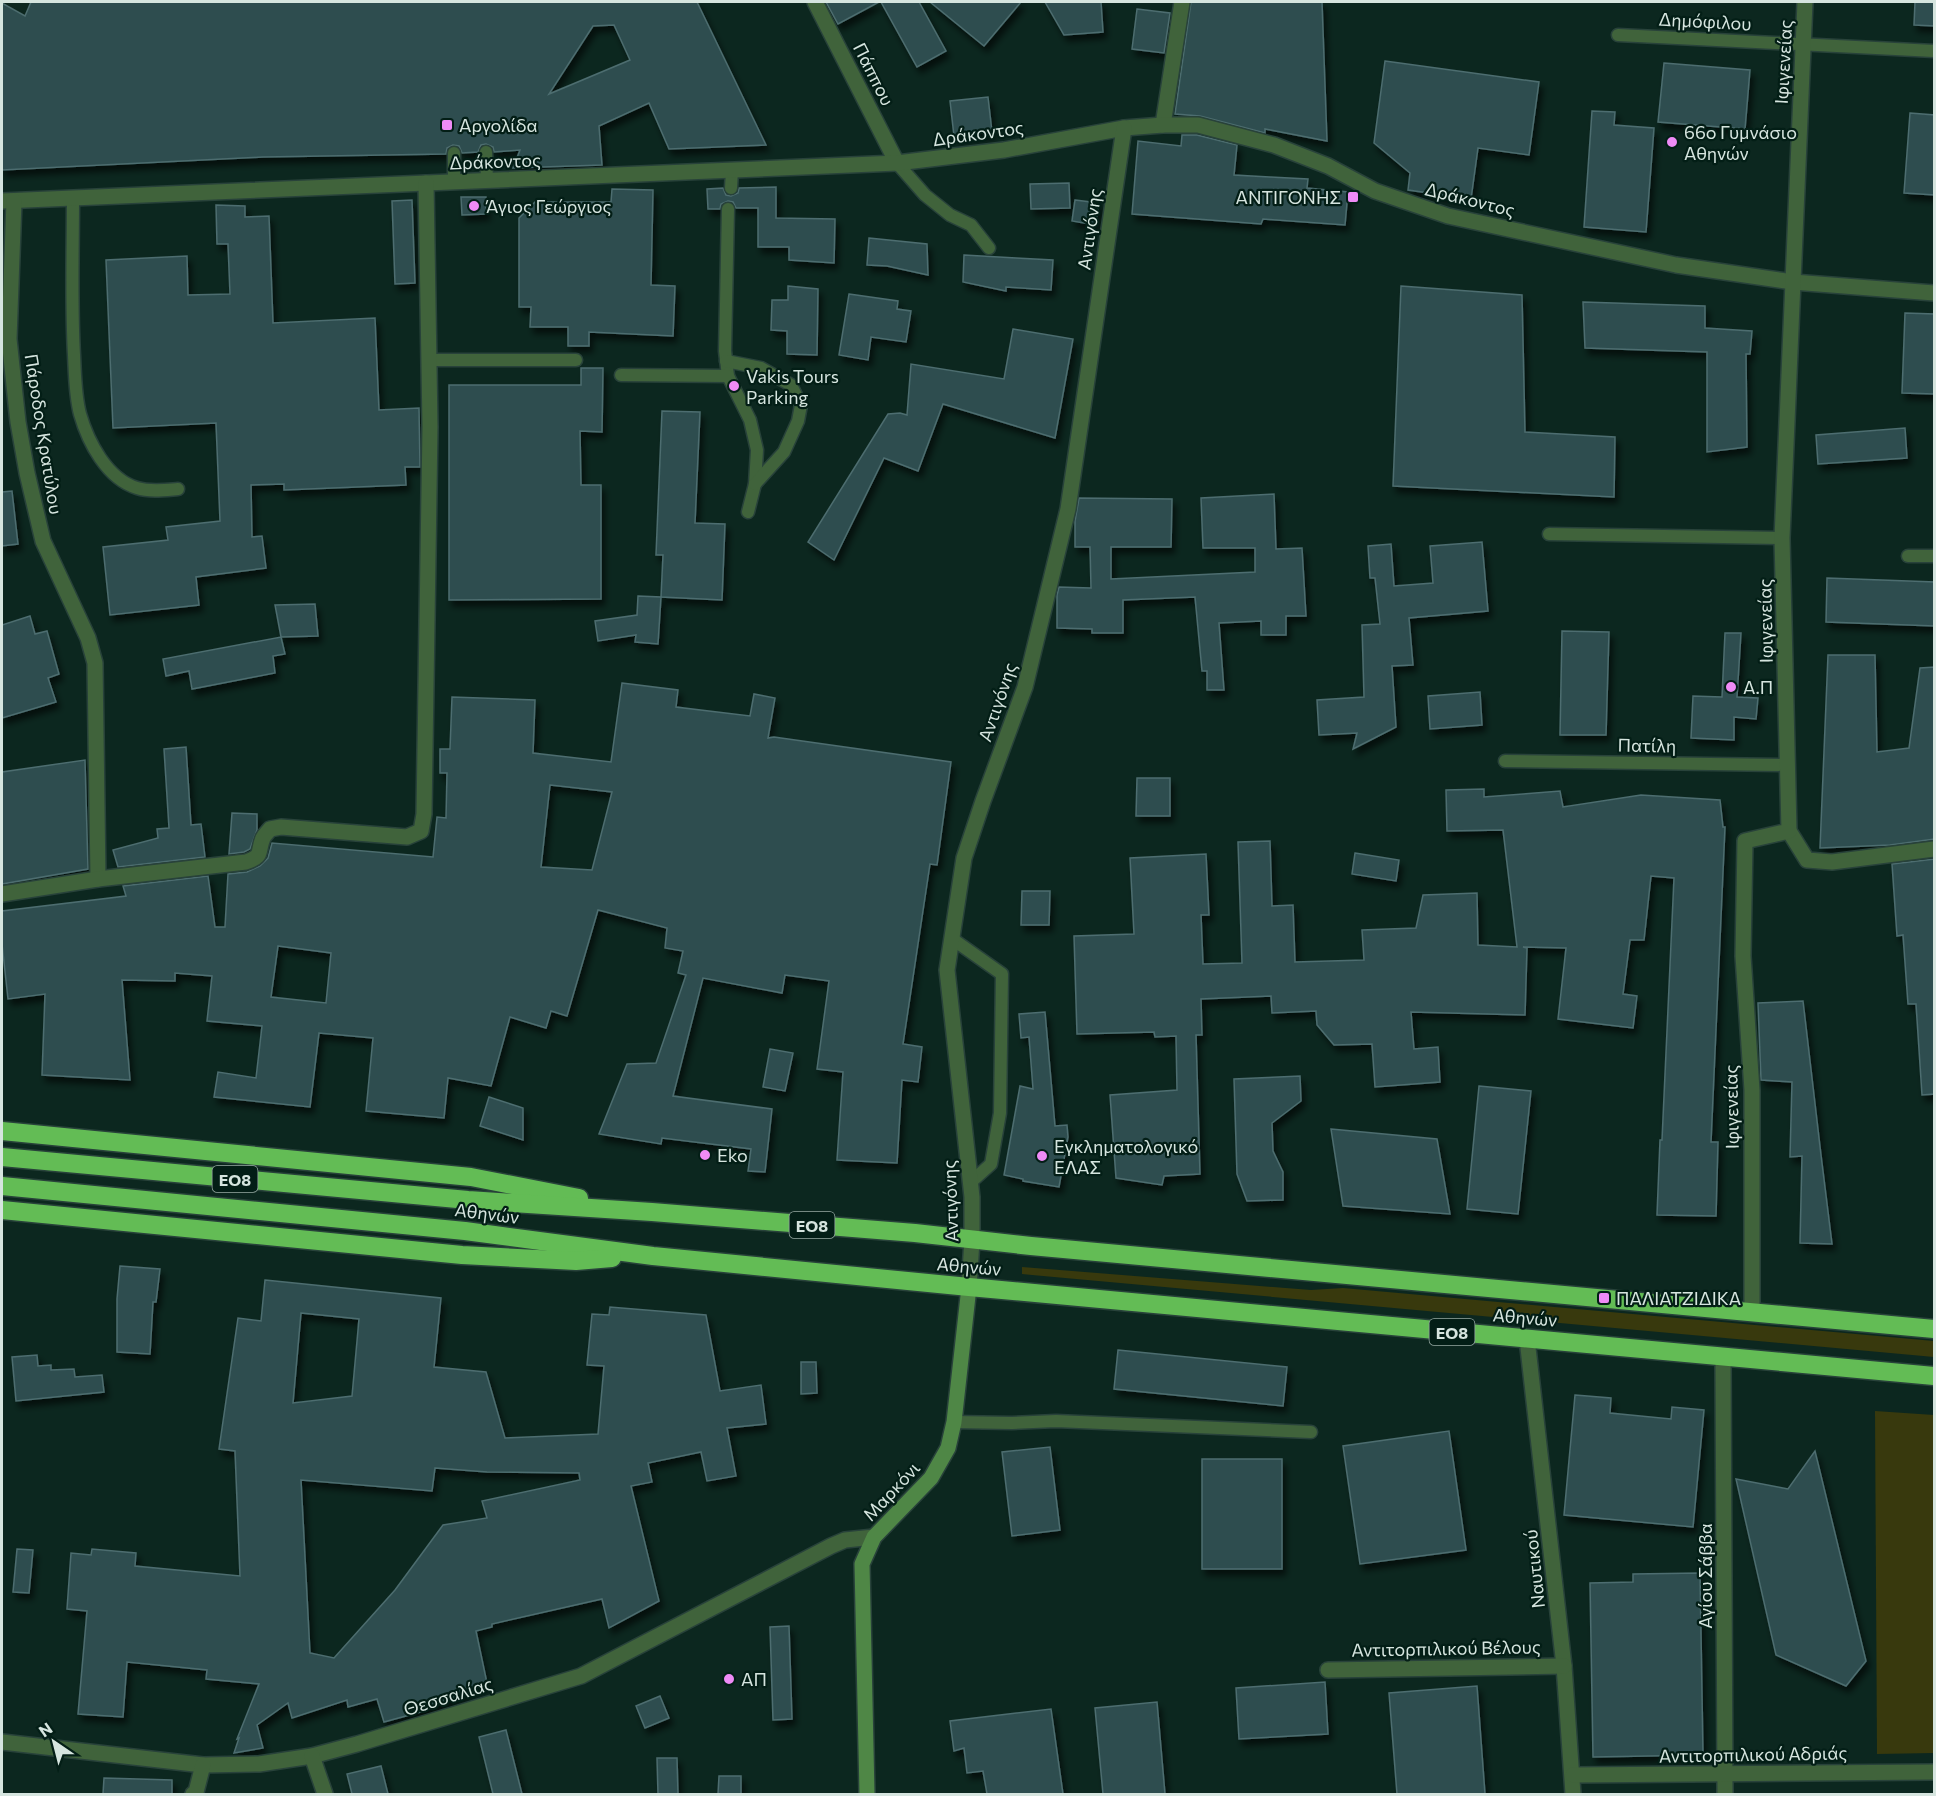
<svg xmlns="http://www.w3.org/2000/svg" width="1936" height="1796" font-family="Commissioner,sans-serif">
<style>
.green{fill:#38390d}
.building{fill:#2e4e50;stroke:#4d6d6f;stroke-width:1.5;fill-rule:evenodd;filter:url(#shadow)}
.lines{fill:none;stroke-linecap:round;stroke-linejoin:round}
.lane-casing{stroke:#28423a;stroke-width:15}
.street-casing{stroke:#28423a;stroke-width:18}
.secondary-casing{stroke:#28423a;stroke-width:18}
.highway-casing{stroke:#28423a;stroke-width:21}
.lane{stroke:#40633b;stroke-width:12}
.street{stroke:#40633b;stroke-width:15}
.secondary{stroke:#4f8746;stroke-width:15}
.highway{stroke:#63bc55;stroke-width:18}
.poi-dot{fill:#ef8bf6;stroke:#031e16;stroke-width:2}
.labels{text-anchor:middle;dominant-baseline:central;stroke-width:4.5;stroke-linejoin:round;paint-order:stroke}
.shield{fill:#031e16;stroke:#97a9a3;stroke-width:1.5}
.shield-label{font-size:16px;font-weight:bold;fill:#d6e5df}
.street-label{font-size:18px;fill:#d6e5df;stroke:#031e16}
.poi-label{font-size:18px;fill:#d6e5df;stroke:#031e16;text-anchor:start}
</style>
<defs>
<filter id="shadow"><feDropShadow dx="3.5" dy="6" stdDeviation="3" flood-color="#0009"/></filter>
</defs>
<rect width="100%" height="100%" fill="#0c271f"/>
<!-- green -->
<g class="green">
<polygon points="1022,1267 1311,1290 1343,1288 1934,1341 1934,1357 1032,1275 1022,1274"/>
<polygon points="1875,1411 1934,1415 1934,1753 1877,1754"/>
</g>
<!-- building -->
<g class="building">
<path d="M31 2H697L766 145 669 149 649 103 599 126 602 165 513 168 520 150 494 152 493 147 486 144 481 145 478 152 462 153 459 146 453 145 447 148 446 154 263 157 2 170V3L25 16ZM614 25 630 60 549 94 593 26Z"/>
<polygon points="826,2 879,2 838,24"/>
<polygon points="881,2 919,2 946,51 917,67"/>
<polygon points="930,2 1021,2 984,46"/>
<polygon points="1045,2 1101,2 1103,32 1064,35"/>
<polygon points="1191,2 1322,2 1327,141 1265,129 1265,133 1200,116 1175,114"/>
<polygon points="1915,2 1935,2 1935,26 1914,25"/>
<polygon points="1137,9 1170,13 1164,53 1132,49"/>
<polygon points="1385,61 1539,82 1529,155 1478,148 1471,199 1408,190 1410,173 1374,143"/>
<polygon points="1664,63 1750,70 1745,129 1658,122"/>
<polygon points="988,97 992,132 954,136 950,101"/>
<polygon points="1592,111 1615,112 1614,125 1654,128 1646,232 1584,227"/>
<polygon points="1910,113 1935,115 1935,195 1904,193"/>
<polygon points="1182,135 1197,135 1237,145 1234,175 1308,179 1307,188 1348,192 1345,225 1263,219 1261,224 1132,214 1138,141 1181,146"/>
<polygon points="1069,183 1070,208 1031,209 1030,184"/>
<polygon points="776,187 776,218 835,219 834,263 789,260 789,247 758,247 758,208 736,208 733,202 728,201 721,204 720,209 708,209 707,189 723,188 726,195 731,196 738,193 739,188"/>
<polygon points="612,189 653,190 651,285 675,286 673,336 589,332 589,346 568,346 568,327 530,327 531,307 519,307 519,218 535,202 611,202"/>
<polygon points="461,197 486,197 486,214 462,215"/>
<polygon points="412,200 415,283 395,284 392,201"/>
<polygon points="1075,200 1099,203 1095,225 1072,221"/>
<polygon points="216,205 245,206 245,217 269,216 273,323 375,318 379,410 419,408 420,467 405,467 406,485 284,490 284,484 251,485 252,537 262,536 266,568 196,577 199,605 110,615 103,547 168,540 166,527 220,521 216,423 113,428 106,260 187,256 188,295 230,294 228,244 217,244"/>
<polygon points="869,238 927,244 928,275 887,266 867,265"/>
<polygon points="964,255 1053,260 1051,290 1006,287 1006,291 963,282"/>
<polygon points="788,286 818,289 817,355 787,354 787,331 771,330 772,300 788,300"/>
<polygon points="1401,286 1522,295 1525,432 1615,437 1614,497 1393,486"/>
<polygon points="849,294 898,301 897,309 911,311 906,342 871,337 868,360 839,355"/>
<polygon points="1583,302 1705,306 1705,328 1752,331 1750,354 1746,354 1747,447 1707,452 1707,352 1585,348"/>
<polygon points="1905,313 1935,314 1935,394 1902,393"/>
<polygon points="1013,329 1073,339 1055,438 943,404 918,471 884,458 834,560 808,542 888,414 900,413 907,415 911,364 1004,379"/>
<polygon points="581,368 603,368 602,432 580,431 581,485 601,485 601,599 449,600 449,385 581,385"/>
<polygon points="662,411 700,412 695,523 725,524 722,600 661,597 663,555 656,555"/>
<polygon points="1905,428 1907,458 1818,464 1816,435"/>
<polygon points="12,491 18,544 2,546 2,492"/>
<polygon points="1274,494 1276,549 1302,548 1306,616 1286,616 1286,635 1261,635 1261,621 1219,623 1224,690 1207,690 1207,671 1202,671 1195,597 1123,600 1123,633 1092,633 1092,629 1057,628 1057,595 1059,587 1091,588 1090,547 1075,547 1075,521 1079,498 1172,499 1171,547 1111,547 1111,579 1255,572 1255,548 1203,548 1201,498"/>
<polygon points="1482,542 1488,611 1409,618 1413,665 1392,666 1396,727 1353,749 1357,733 1319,735 1317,700 1364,697 1362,625 1380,624 1375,578 1370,578 1368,546 1391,544 1394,586 1433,583 1430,546"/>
<polygon points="1827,578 1935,582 1935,626 1826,622"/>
<polygon points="638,596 661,597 658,644 635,642 636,635 598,641 595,621 637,615"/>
<polygon points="315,604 318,636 281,637 275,605"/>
<polygon points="30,616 35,634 47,631 59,674 48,678 56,702 2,718 2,625"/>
<polygon points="1562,631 1609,632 1606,735 1560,735"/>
<polygon points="1725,633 1741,633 1737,697 1758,698 1756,719 1734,717 1734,740 1691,738 1693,696 1722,697"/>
<polygon points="281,637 285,654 273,656 275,673 192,689 189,671 166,676 163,659"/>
<polygon points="1828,655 1875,655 1877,752 1909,748 1920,668 1935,667 1935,839 1890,845 1820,848"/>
<path d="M622 683 678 690 676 707 750 716 754 694 775 698 768 738 774 737 951 762 937 865 930 864 903 1044 922 1047 918 1082 902 1080 897 1163 837 1160 843 1072 817 1069 829 981 785 975 782 993 703 978 673 1096 772 1109 765 1172 748 1171 751 1149 662 1138 661 1144 599 1134 627 1064 656 1063 686 975 678 973 683 951 665 948 667 928 598 910 567 1016 551 1011 546 1028 510 1017 491 1086 448 1078 444 1118 366 1111 373 1038 319 1033 310 1107 214 1097 218 1072 256 1078 262 1026 207 1021 212 976 175 973V981L122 980 130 1080 42 1075 45 994 8 999 2 944V911L126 896 123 886 208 876 215 927H225L228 874 247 872 260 866 268 858 272 843 433 857 437 817 446 818 447 773H440V749H450L452 697 535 700 533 753 611 762ZM550 785 612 792 592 870 541 867ZM278 946 331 953 326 1003 271 997Z"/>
<polygon points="1480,692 1482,725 1430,729 1428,696"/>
<polygon points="186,747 191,825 201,824 205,857 118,867 113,850 158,838 157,829 169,828 164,749"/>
<polygon points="85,760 88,869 2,884 2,772"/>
<polygon points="1137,778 1170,778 1170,816 1136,816"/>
<polygon points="1484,789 1484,797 1560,791 1563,807 1641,795 1720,800 1723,827 1725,827 1711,1142 1718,1142 1716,1216 1657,1215 1660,1140 1662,1140 1674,878 1651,876 1644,940 1630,940 1623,994 1637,996 1633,1028 1558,1019 1566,948 1523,947 1527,948 1525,1015 1411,1012 1414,1049 1438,1047 1440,1082 1375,1087 1372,1044 1334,1045 1317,1025 1316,1011 1272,1013 1271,996 1201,999 1202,1035 1196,1035 1200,1174 1164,1176 1162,1185 1116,1178 1110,1095 1177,1090 1176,1036 1155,1037 1154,1032 1077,1034 1074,936 1134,934 1130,858 1206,854 1209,915 1201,915 1203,964 1242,963 1238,842 1270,841 1272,906 1293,905 1295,962 1364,960 1362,930 1416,928 1423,895 1477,893 1478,945 1517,947 1503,830 1447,831 1446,790"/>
<polygon points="232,813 257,814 257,830 250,849 244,852 229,854"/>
<polygon points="1355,853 1399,860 1396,881 1352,874"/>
<polygon points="1935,859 1935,1094 1922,1095 1916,1004 1908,1004 1903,935 1897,936 1892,864"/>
<polygon points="1022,891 1050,891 1049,925 1021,925"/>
<polygon points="1803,1001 1821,1155 1832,1244 1800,1243 1802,1156 1790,1157 1792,1082 1761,1080 1758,1003"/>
<polygon points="1045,1012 1055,1126 1067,1125 1068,1137 1059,1187 1023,1181 1023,1179 1004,1175 1020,1086 1033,1089 1029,1037 1021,1038 1019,1014"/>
<polygon points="770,1049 793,1053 785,1091 763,1087"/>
<polygon points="1300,1076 1301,1101 1272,1123 1273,1151 1283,1172 1283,1200 1247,1201 1237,1174 1234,1079"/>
<polygon points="1479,1086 1531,1091 1518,1214 1467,1209"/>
<polygon points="489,1097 523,1108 523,1140 480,1126"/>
<polygon points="1331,1129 1437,1139 1450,1214 1343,1206"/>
<polygon points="120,1266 160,1269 156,1302 153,1302 150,1354 117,1352 117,1299"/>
<path d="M265 1280 441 1298 434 1367 486 1372 505 1438 598 1434 604 1366 587 1365 592 1314 609 1315 610 1307 706 1315 720 1391 761 1385 766 1424 727 1428 736 1476 707 1481 701 1452 648 1463 652 1482 631 1486 659 1601 609 1628 602 1599 492 1624V1627L476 1631 487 1683 424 1711 384 1722 377 1699 348 1707 347 1700 292 1718 288 1703 257 1725 263 1748 234 1753 239 1738 237 1739 259 1684 206 1679 207 1670 127 1662 123 1717 78 1714 87 1611 67 1609 71 1553 91 1555 92 1549 136 1553 135 1566 240 1576 235 1451 219 1449 238 1318 261 1321ZM301 1313 359 1319 352 1396 293 1403ZM435 1468 487 1472 579 1473 580 1480 482 1501 487 1518 443 1525 395 1590 334 1658 310 1653 301 1480 432 1491Z"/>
<polygon points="1118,1350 1287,1367 1283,1406 1114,1389"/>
<polygon points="37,1355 38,1366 51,1365 51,1370 74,1369 75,1377 102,1375 104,1392 16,1401 12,1357"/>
<polygon points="801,1362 816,1362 817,1393 801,1394"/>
<polygon points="1575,1395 1611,1398 1610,1413 1671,1419 1672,1407 1704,1410 1693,1527 1564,1515"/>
<polygon points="1449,1431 1466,1550 1360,1564 1343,1446"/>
<polygon points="1050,1447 1060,1530 1012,1536 1002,1452"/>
<polygon points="1815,1451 1866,1661 1846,1686 1776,1655 1736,1479 1788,1489"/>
<rect x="1202" y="1459" width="80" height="110"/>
<polygon points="17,1549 33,1550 29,1593 13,1592"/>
<polygon points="1700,1573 1703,1755 1593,1757 1590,1583 1633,1582 1633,1574"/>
<polygon points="789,1626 792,1719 773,1720 770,1627"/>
<polygon points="1325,1682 1328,1734 1239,1739 1236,1688"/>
<polygon points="1477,1686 1485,1794 1397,1794 1389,1693"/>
<polygon points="660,1696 669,1718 645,1728 636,1706"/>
<polygon points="1157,1702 1165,1794 1103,1794 1095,1708"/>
<polygon points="1051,1709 1063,1794 987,1794 983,1771 967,1773 964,1748 954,1751 950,1721"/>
<polygon points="506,1730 522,1794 493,1794 479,1737"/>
<polygon points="657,1758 677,1758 678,1794 658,1794"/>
<polygon points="381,1766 388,1794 352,1794 347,1774"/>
<polygon points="719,1776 741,1776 741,1794 718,1794"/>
<polygon points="104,1778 172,1780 172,1794 103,1794"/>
</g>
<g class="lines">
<defs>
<g id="lane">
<polyline points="1618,35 1934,51"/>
<polyline points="486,152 487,181"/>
<polyline points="454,153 454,182"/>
<polyline points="897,163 925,195 950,215 971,225 989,248"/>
<polyline points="731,188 732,170"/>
<path d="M73 198C73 250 71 302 74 355 75 374 75 395 80 414 88 442 107 479 137 488 150 492 165 490 178 489"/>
<polyline points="728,209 725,351 728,376 750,420 757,450 755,484 748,512"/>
<polyline points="429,360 576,360"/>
<polyline points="726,361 761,368 791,385 801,405 798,421 784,452 755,484"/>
<polyline points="621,375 728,376"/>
<polyline points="1549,534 1782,538"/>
<polyline points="1908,556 1934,556"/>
<polyline points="1505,761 1788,765"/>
<polyline points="951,938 1002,974 1000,1113 991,1164 971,1182"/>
<polyline points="954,1422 1012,1423 1056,1421 1311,1432"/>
</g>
<g id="street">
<polyline points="815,2 897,163"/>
<polyline points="1163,125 1182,2"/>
<polyline points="2,201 897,163 1004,150 1124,128 1163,125 1198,125 1274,145 1328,166 1375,191 1448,216 1676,265 1793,282 1934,293"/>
<polyline points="14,201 9,339 18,422 27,473 43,541 88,638 95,663 98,879"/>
<polyline points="1789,831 1807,860 1832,862 1934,849"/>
<path d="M2 894 98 879 246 862C264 856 257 852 263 838 265 834 268 832 270 829L281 827 407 837 421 831 424 814 430 427 426 183"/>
<polyline points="969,1287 972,1240 972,1197 947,970 964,858 983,801 1025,687 1068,509 1124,128"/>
<polyline points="1752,1312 1752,1090 1743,956 1745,841 1789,831 1782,538 1805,2"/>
<polyline points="1527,1339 1564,1666 1573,1794"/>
<polyline points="1723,1357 1725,1794"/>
<polyline points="1328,1670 1564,1666"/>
<polyline points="2,1742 203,1765 259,1764 312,1756 357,1744 581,1676 831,1546 845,1540 874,1537"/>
<polyline points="312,1756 325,1794"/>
<polyline points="1573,1775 1934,1772"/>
<polyline points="193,1794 196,1792 203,1765"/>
</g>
<polyline id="secondary" points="867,1794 862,1564 874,1537 931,1478 948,1448 954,1422 969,1287"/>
<g id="highway">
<polyline points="2,1131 471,1177 579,1198"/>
<polyline points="2,1157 468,1200 652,1212 915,1233 1031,1246 1934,1329"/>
<polyline points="2,1186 465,1231 653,1256 969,1287 1934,1376"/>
<polyline points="2,1210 462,1255 576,1261 612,1258"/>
</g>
</defs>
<!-- lane casing -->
<use href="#lane" class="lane-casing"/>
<!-- street casing -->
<use href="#street" class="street-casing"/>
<!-- secondary casing -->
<use href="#secondary" class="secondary-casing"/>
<!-- highway casing -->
<use href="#highway" class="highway-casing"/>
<!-- lane -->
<use href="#lane" class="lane"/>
<!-- street -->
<use href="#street" class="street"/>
<!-- secondary -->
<use href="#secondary" class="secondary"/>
<!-- highway -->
<use href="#highway" class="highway"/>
</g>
<!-- markers -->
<g class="poi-dot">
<rect x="441" y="119" width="12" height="12" rx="3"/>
<circle cx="1672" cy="142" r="6"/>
<rect x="1347" y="191" width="12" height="12" rx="3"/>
<circle cx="474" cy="206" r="6"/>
<circle cx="734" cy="386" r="6"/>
<circle cx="1731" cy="687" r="6"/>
<circle cx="705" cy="1155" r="6"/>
<circle cx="1042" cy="1156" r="6"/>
<rect x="1598" y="1292" width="12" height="12" rx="3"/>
<circle cx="729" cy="1679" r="6"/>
</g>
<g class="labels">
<!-- shield labels -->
<g class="shield">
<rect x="212.5" y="1166" width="45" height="26" rx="4.5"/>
<rect x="789.5" y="1212" width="45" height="26" rx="4.5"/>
<rect x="1429.5" y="1319" width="45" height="26" rx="4.5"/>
</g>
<g class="shield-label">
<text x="235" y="1179">ΕΟ8</text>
<text x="812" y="1225">ΕΟ8</text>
<text x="1452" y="1332">ΕΟ8</text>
</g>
<!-- street labels -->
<g class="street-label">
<text transform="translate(1705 21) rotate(3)">Δημόφιλου</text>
<text transform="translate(1783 62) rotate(-87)">Ιφιγενείας</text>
<text transform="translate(874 74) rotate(63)">Πάππου</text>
<text transform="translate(978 133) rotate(-8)">Δράκοντος</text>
<text transform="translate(495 161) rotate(-2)">Δράκοντος</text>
<text transform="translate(1470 199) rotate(14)">Δράκοντος</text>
<text transform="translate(1089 229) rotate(-82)">Αντιγόνης</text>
<text transform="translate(44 434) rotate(81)">Πάροδος Κρατύλου</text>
<text transform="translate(1765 621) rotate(-91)">Ιφιγενείας</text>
<text transform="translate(997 702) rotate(-71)">Αντιγόνης</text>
<text transform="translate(1647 745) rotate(1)">Πατίλη</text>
<text transform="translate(1731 1107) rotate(-91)">Ιφιγενείας</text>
<text transform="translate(950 1201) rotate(-92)">Αντιγόνης</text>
<text transform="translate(487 1213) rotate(7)">Αθηνών</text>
<text transform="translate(969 1266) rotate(5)">Αθηνών</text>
<text transform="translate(1525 1317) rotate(5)">Αθηνών</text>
<text transform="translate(891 1491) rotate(-47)">Μαρκόνι</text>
<text transform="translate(1534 1569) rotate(-96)">Ναυτικού</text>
<text transform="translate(1705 1576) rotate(-90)">Αγίου Σάββα</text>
<text transform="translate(1446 1648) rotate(-1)">Αντιτορπιλικού Βέλους</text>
<text transform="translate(448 1696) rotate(-17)">Θεσσαλίας</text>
<text transform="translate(1753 1754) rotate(-1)">Αντιτορπιλικού Αδριάς</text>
</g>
<!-- poi labels -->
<g class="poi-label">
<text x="459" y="125">Αργολίδα</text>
<text x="1684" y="132">66ο Γυμνάσιο<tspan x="1684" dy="21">Αθηνών</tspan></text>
<text x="1341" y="197" text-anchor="end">ΑΝΤΙΓΟΝΗΣ</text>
<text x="486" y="206">Άγιος Γεώργιος</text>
<text x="746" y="376">Vakis Tours<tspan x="746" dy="21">Parking</tspan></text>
<text x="1743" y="687">Α.Π</text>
<text x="1054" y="1146">Εγκληματολογικό<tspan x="1054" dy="21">ΕΛΑΣ</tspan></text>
<text x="717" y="1155">Eko</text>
<text x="1616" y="1298">ΠΑΛΙΑΤΖΙΔΙΚΑ</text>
<text x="741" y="1679">ΑΠ</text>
</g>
</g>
<!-- border -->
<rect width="1936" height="1796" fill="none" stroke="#d6e5df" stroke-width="6"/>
<!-- north arrow -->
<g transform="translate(54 1742) rotate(325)" stroke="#031e16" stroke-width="4.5" paint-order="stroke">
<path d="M0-4.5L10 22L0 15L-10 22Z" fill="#d6e5df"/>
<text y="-9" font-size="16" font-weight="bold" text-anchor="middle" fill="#d6e5df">N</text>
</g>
</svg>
